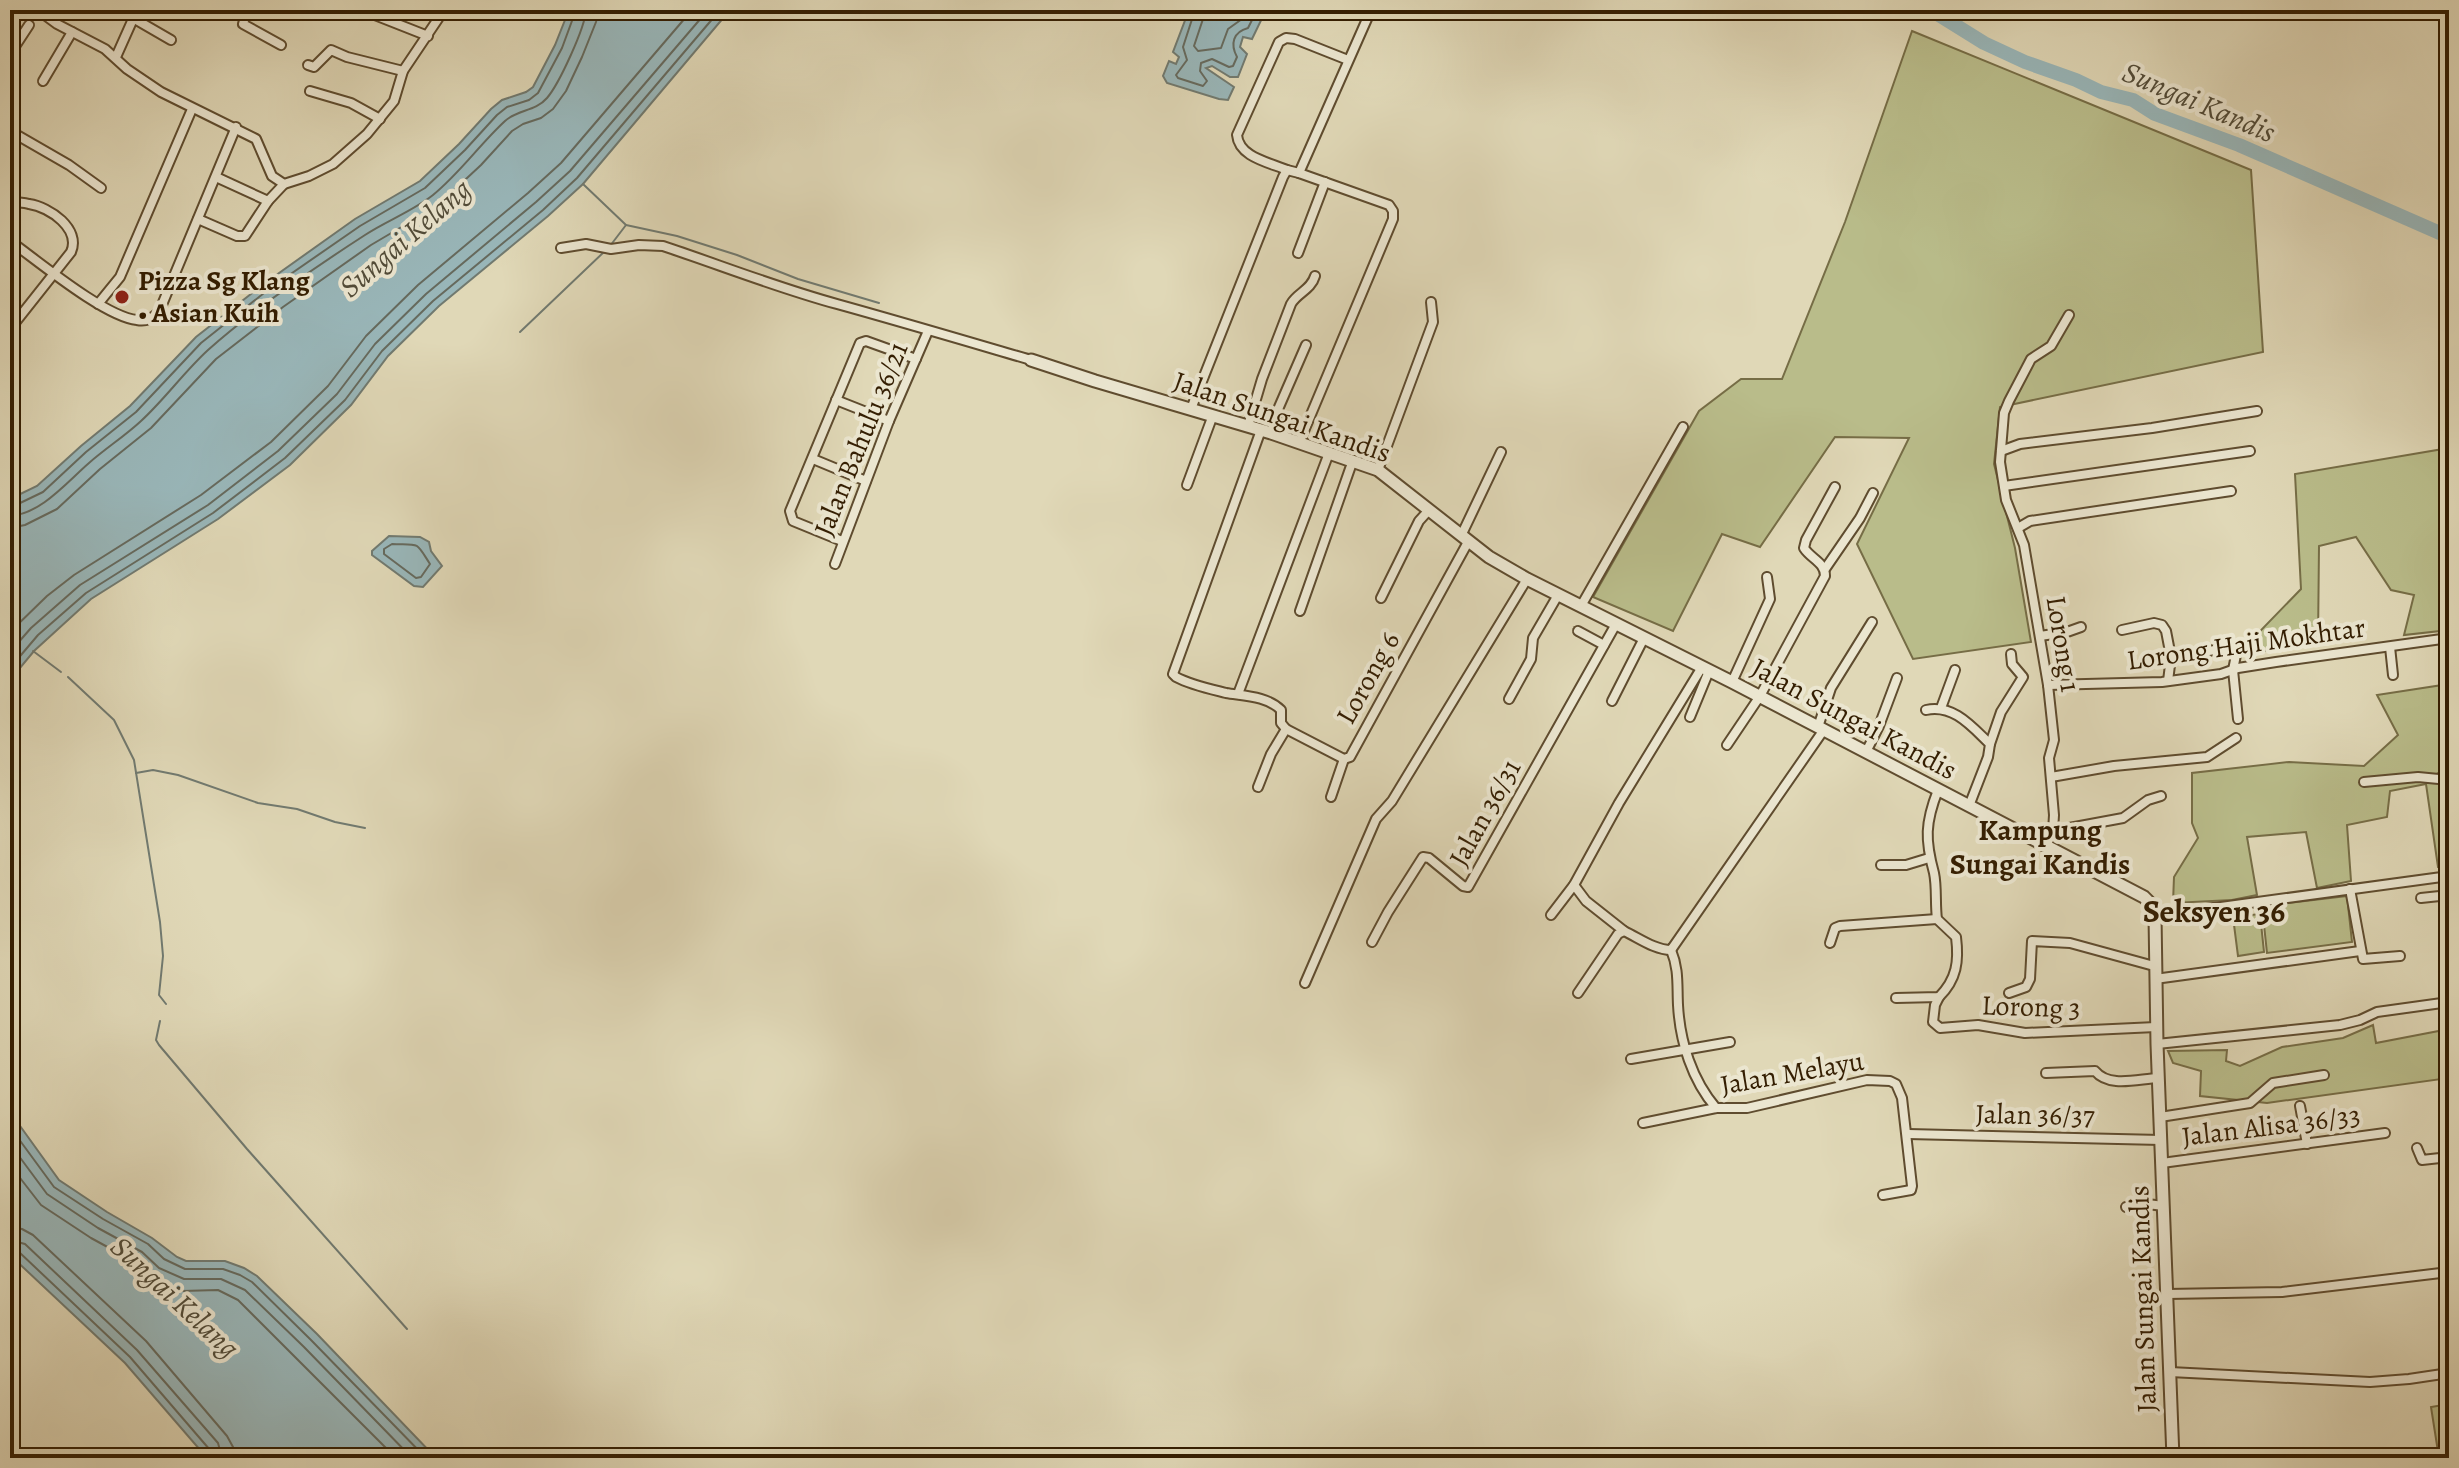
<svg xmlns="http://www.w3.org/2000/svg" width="2459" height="1468" font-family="Alegreya,serif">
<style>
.green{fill:#b9bc8a;stroke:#766d46;stroke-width:2}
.water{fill:#99b7ba;stroke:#717a70;stroke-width:2}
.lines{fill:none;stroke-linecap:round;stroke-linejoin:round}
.shore{stroke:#666a5e;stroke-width:2}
.stream{stroke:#717a70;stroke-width:2}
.river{stroke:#99b7ba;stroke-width:14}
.minor-casing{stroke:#5f4c2f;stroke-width:12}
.tertiary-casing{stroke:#5f4c2f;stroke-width:15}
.minor{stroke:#ebe6d0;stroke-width:8}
.tertiary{stroke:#ebe6d0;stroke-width:11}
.poi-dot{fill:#8f2418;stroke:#ebe6d0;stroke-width:3}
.labels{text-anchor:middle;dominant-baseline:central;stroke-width:8;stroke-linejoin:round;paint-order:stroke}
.poi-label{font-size:28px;font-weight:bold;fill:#341e02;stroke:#ebe6d0;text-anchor:start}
.street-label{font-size:28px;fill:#341e02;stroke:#ebe6d0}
.water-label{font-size:30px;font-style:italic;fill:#524c39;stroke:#ebe6d0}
.neighbourhood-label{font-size:30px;font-weight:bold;fill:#341e02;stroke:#ebe6d0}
.quarter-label{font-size:32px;font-weight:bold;fill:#341e02;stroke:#ebe6d0}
</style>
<rect width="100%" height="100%" fill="#e0d8b7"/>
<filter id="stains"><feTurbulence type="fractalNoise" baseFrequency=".0025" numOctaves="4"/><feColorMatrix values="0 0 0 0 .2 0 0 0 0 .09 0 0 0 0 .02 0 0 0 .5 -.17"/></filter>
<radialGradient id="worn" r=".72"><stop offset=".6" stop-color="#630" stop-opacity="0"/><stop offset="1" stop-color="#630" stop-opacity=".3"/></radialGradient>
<!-- green -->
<g class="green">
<polygon points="1912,31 2251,170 2263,352 2000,407 1994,464 2015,548 2031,642 1913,659 1857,544 1909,438 1835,437 1760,547 1722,534 1673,631 1593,597 1699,411 1741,379 1782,379 1845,222"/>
<polygon points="2449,448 2449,630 2404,635 2414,595 2391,590 2356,537 2319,546 2318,642 2236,656 2301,589 2295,474"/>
<polygon points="2449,684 2449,770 2444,769 2437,774 2449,810 2449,866 2438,867 2426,784 2390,791 2387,817 2347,825 2351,881 2317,888 2306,832 2247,837 2257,895 2232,900 2173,903 2174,877 2198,838 2192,823 2192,773 2289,762 2364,766 2398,735 2377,695"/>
<polygon points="2347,896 2352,942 2267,953 2262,906"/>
<polygon points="2260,914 2264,952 2238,956 2233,917"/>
<polygon points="2373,1025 2376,1043 2449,1029 2449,1078 2267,1103 2200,1096 2201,1071 2173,1063 2168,1051 2227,1050 2226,1061 2240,1066 2282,1047 2343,1038"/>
<polygon points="2449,1404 2449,1458 2439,1458 2431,1407"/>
</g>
<!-- water -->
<g class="water">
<polygon points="569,10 730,10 583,184 548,216 439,306 388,356 351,405 290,465 218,519 91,599 34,651 10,680 10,499 37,486 81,446 130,406 196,337 265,283 355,219 420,181 459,144 491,109 502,100 526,92 533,87 555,45"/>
<polygon points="1189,10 1266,10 1252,39 1243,37 1240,47 1247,54 1238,77 1230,77 1212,66 1206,68 1234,87 1228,100 1219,99 1167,83 1163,76 1169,61 1176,64 1179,57 1173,52"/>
<polygon points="389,536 420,537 429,542 431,551 442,566 423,587 414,586 372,555 372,551"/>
<polygon points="10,1112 59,1180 107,1212 152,1238 177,1257 186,1261 225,1261 244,1268 257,1276 317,1334 436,1458 207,1458 125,1363 10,1255"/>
</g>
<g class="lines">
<!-- shore -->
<g class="shore">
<path d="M1195 10 1183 47 1187 60 1176 75 1178 78 1203 86 1207 81 1200 71 1201 63 1212 59 1229 67 1233 66 1237 57C1230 44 1233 32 1248 28L1257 10"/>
<polyline points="1206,10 1194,46 1198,51 1221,48 1228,29 1242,19 1246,10"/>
<polyline points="10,506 16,505 43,492 86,452 136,412 201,343 269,289 360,226 425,188 465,150 497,115 507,107 529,100 538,93 562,48 576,10"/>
<path d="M10 516C41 514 67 482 89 463 106 448 125 436 141 421 165 399 184 372 208 350 253 310 314 268 365 235 386 221 413 211 433 195 460 173 480 144 505 121 518 109 535 112 547 98 559 84 585 28 586 10"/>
<polyline points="10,528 25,525 57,509 100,469 151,428 216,359 283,307 371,245 437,206 481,165 512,131 523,124 541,118 553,109 566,91 582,57 596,22 598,10"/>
<path d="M392 544C421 545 415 541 430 564L421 577 416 578 384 554V549Z"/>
<polyline points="10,632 47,596 74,575 201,495 271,442 328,386 366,336 418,285 528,193 561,163 692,10"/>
<polyline points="10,652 31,628 80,585 208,505 278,451 337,394 375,344 426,294 536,202 570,171 708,10"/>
<polyline points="10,668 38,635 86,593 213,513 285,458 345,400 382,351 433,301 543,210 577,178 720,10"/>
<polyline points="10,1127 54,1187 103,1219 148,1244 164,1259 185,1269 223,1269 240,1275 252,1282 311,1340 426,1458"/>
<polyline points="10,1144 47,1194 98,1228 142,1252 159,1268 184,1279 221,1279 245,1290 304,1347 412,1458"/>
<polyline points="10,1165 41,1205 91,1238 135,1262 161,1283 182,1291 218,1290 238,1300 396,1458"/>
<polyline points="10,1227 22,1229 33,1235 146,1341 227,1436 233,1447 234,1458"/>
<polyline points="10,1240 25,1244 137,1350 218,1443 222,1458"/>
<polyline points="10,1250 19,1252 130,1357 210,1450 212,1458"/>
</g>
<!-- stream -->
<g class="stream">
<polyline points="583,184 626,225 677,236 737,255 798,279 879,303"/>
<polyline points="610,246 626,225"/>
<polyline points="520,332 606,250"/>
<polyline points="33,651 61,672"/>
<polyline points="68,677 114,720 134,760 160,922 163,956 159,995 166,1004"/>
<polyline points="136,773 153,770 178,775 258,803 297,809 335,822 365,828"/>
<polyline points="160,1021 156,1040 159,1045 247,1149 407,1329"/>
</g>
<!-- river -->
<polyline class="river" points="1931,10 1984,43 2025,62 2076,80 2101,92 2133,100 2155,114 2239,145 2449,237"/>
<defs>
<g id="minor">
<polyline points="38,10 57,24 105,49 127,69 161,92 256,139 272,176 284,184 309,176 333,164 367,134 394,101 403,71 444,10"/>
<polyline points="247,10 243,24 281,45"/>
<polyline points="295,10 296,10"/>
<polyline points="362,10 428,36"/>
<polyline points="133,18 171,40"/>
<polyline points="10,54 29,25"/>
<polyline points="116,57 137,10"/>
<polyline points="308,65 314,67 331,50 347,57 403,71"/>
<polyline points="43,81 72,32"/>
<polyline points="310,91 351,103 380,119"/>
<polyline points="10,131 69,165 101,188"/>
<path d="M1287 170C1268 162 1239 157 1237 135L1279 42 1286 38 1295 39 1348 60"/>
<polyline points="1299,173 1371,10"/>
<polyline points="216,177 268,201"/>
<path d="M10 201C17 203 23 202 29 204 50 207 81 229 71 252L10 329"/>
<polyline points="198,219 237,236 245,236 268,201 284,184"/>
<path d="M10 241C38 261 105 317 137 320 147 322 152 318 159 312L236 127"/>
<path d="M561 248 586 244 611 249 639 245 663 246C720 265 778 288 837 304 902 322 966 341 1031 360"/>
<polyline points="1298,253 1325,182"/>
<polyline points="98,304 120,277 192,109"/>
<polyline points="836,400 889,421"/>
<polyline points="1191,409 1283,177 1287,170 1299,173 1389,205 1393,211 1393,219 1299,443"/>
<path d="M1248 426 1262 379 1291 304C1297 293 1311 290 1315 276"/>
<path d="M1261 430 1173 674 1176 677C1191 685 1210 689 1226 693 1244 696 1267 696 1281 710V723L1286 729 1344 759 1350 757 1468 542"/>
<polyline points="1271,433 1279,407 1306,345"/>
<polyline points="2001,451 2020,444 2152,428 2257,411"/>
<polyline points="813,459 866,481"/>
<polyline points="1378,470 1433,322 1431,302"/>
<polyline points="1187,485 1213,415"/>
<polyline points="2004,486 2250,451"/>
<polyline points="2018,528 2030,521 2231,491"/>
<polyline points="1461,536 1501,452"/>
<polyline points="842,541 793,521 790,511 860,343 866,341 916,359"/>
<polyline points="835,564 889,421 928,331"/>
<polyline points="1825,569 1860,518 1873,493"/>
<polyline points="1381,598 1419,521 1429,510"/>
<polyline points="1581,606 1683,427"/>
<polyline points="1300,611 1353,460"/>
<polyline points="2122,630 2154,623 2162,625 2166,631 2171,657"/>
<polyline points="1578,631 1604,645"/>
<polyline points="2040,636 2067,632 2081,627"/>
<polyline points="2235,645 2237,650 2233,670 2238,719"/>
<polyline points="2390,647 2393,675"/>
<polyline points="2168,681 2171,657 2221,649"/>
<polyline points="1732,682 1770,599 1767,577"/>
<polyline points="2048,685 2162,682 2221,674 2238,668 2276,662 2449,638"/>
<polyline points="1238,694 1329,453"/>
<polyline points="1509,699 1531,659 1533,638 1558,595"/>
<polyline points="1612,701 1644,638"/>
<polyline points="1941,708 1955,670"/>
<path d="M1926 710C1954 704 1972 727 1990 744L1988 757 1969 806"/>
<polyline points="1690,717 1709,671"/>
<polyline points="1818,727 1831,688 1872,622"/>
<polyline points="1990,744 2001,712 2023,677 2012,664 2011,654"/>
<path d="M1727 745 1760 696 1825 576C1825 562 1811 559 1804 548L1806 540 1835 487"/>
<polyline points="1866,752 1879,726 1897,678"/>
<polyline points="2051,777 2114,766 2207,757 2236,738"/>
<polyline points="2364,782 2418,777 2449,780"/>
<polyline points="1258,787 1271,754 1286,729"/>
<polyline points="1331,797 1344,759"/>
<polyline points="2053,831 2123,818 2148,800 2161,796"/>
<polyline points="2046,846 2053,831 2054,815 2049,758 2054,740 2048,685 2024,545 2006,500 2000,462 2004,413 2009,401 2031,359 2051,346 2069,315"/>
<polyline points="1881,865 1906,865 1929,858"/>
<polyline points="1574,885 1586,901 1624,931"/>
<polyline points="2350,889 2363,959 2400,956"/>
<polyline points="2421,898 2449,895"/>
<polyline points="1551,915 1574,885 1619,803 1702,667"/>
<polyline points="2155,916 2449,876"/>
<polyline points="1372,942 1388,912 1423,857 1429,858 1463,886 1468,887 1616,624"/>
<polyline points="1830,943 1835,928 1840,926 1937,919"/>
<path d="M1671 950C1679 969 1677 985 1678 1005 1680 1042 1692 1080 1716 1108"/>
<polyline points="2155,979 2360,951"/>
<polyline points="1305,983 1376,819 1392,801 1527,579"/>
<path d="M1578 993 1618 934 1624 931C1639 938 1655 950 1671 950L1823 731"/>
<polyline points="2009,993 2026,987 2030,979 2032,941 2070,943 2154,966"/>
<polyline points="1939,997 1935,1005 1933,1022 1940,1028 1978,1025 2025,1033 2156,1027"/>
<path d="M1896 998 1939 997C1957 979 1959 961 1956 937L1937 919C1935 904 1937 887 1934 873 1925 840 1925 823 1938 790"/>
<polyline points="2157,1044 2340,1025 2360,1020 2377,1012 2449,1002"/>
<polyline points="1631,1059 1730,1042"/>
<path d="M2046 1073 2095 1071C2109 1088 2137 1079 2158 1078"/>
<polyline points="2300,1106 2307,1144"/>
<polyline points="2160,1117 2250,1103 2273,1083 2324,1075"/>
<polyline points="1643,1123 1716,1108 1747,1108 1867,1080 1890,1081 1896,1084 1902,1098 1912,1186 1911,1190 1883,1195"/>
<polyline points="1908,1134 2161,1140"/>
<polyline points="2417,1148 2422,1160 2449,1157"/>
<polyline points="2162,1163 2385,1133"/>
<polyline points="2126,1207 2147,1204 2164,1206"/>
<polyline points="2167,1294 2282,1292 2449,1272"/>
<polyline points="2170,1372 2370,1382 2409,1379 2449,1373"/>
</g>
<polyline id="tertiary" points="1031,360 1095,381 1271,433 1378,470 1489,557 1527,579 1732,682 2144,897 2151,904 2155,916 2157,1044 2173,1458"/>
</defs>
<!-- minor casing -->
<use href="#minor" class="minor-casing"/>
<!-- tertiary casing -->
<use href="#tertiary" class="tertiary-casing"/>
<!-- minor -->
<use href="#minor" class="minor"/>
<!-- tertiary -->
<use href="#tertiary" class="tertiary"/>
</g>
<!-- markers -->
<circle class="poi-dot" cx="122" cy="297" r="8"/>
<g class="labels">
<!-- poi labels -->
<g class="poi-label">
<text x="138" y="281">Pizza Sg Klang<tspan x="138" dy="32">• Asian Kuih</tspan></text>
</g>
<!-- street labels -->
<g class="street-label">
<text transform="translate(1282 417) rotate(19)">Jalan Sungai Kandis</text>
<text transform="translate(861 439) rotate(-68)">Jalan Bahulu 36/21</text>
<text transform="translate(2063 644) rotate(81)">Lorong 1</text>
<text transform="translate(2246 644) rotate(-8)">Lorong Haji Mokhtar</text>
<text transform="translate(1368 678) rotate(-61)">Lorong 6</text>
<text transform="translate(1854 719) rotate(28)">Jalan Sungai Kandis</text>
<text transform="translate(1485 813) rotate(-61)">Jalan 36/31</text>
<text transform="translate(2031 1007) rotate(2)">Lorong 3</text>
<text transform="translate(1792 1073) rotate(-10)">Jalan Melayu</text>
<text transform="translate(2035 1115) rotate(1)">Jalan 36/37</text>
<text transform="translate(2271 1126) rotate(-7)">Jalan Alisa 36/33</text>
<text transform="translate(2143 1299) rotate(-92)">Jalan Sungai Kandis</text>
</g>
<!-- water labels -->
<g class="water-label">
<text transform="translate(2199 102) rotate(23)">Sungai Kandis</text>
<text transform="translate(405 238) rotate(-41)">Sungai Kelang</text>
<text transform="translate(175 1297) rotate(43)">Sungai Kelang</text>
</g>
<!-- neighbourhood labels -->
<g class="neighbourhood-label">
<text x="2040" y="830">Kampung<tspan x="2040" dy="34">Sungai Kandis</tspan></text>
</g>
<!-- quarter labels -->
<g class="quarter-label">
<text x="2214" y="911">Seksyen 36</text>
</g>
</g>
<!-- margin -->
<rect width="2459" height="1468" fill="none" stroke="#e0d8b7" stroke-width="40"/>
<rect x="12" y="12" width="2435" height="1444" fill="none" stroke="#341e02" stroke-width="4"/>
<rect x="20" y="20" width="2419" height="1428" fill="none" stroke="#341e02" stroke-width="2"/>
<rect width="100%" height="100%" filter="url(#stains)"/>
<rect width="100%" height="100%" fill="url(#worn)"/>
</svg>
